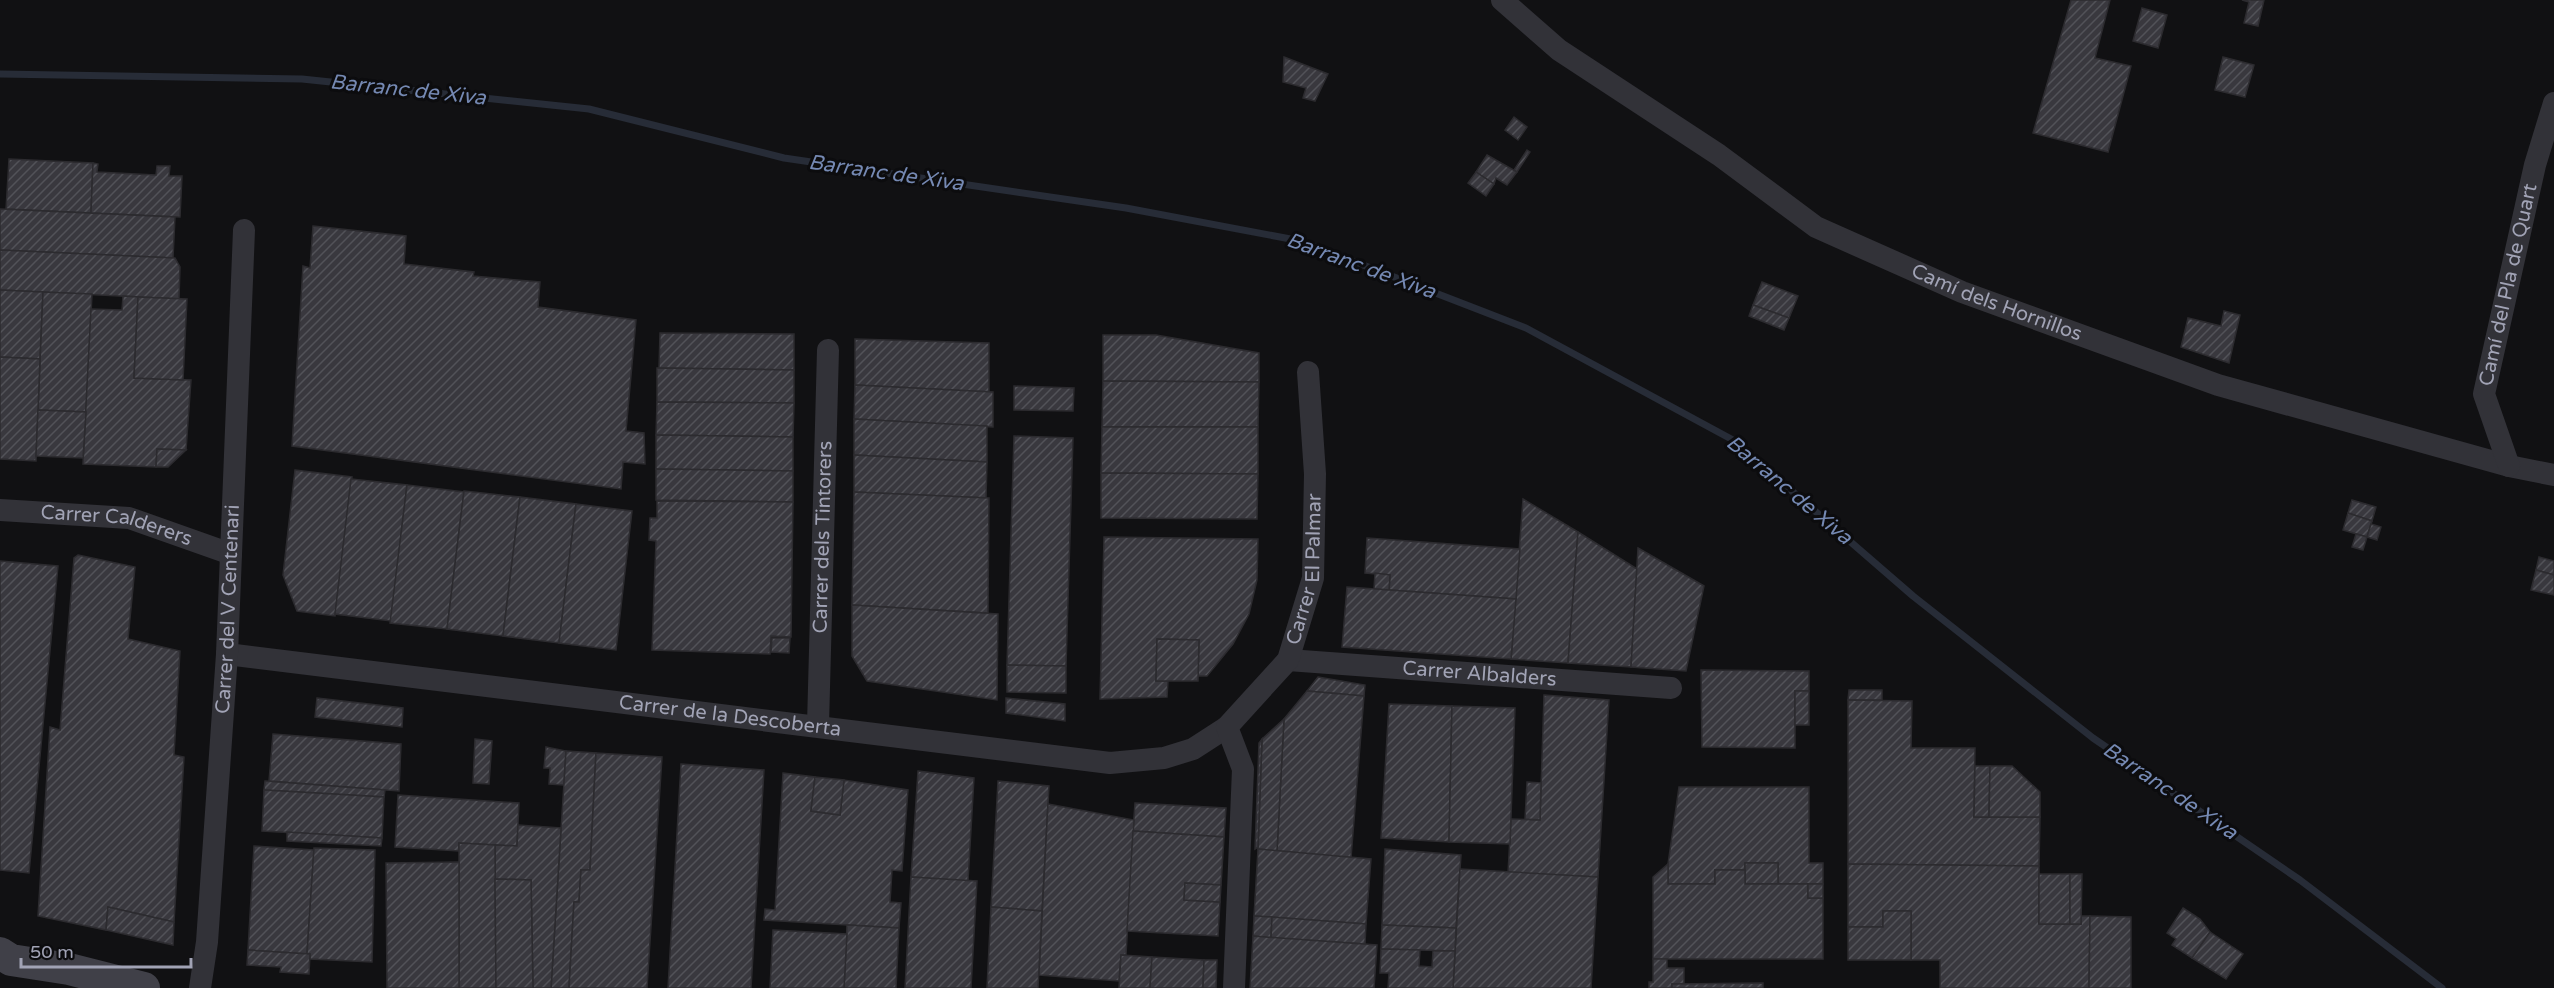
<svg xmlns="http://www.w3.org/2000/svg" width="2554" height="988" font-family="'Varela Round',sans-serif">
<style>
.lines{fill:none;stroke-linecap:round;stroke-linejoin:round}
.stream{stroke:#272c37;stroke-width:7}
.building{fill:url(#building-hatch);stroke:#2c2b2f;stroke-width:1.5}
.street{stroke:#323238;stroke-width:22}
.secondary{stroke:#404048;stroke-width:32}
.labels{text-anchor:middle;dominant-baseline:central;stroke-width:6;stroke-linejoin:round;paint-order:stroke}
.street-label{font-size:20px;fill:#a1a3b5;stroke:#0c0c0e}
.water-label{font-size:21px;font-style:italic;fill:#7589b3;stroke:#0c0c0e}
</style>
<defs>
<pattern id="building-hatch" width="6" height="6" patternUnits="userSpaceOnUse" patternTransform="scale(1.5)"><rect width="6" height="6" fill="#39383e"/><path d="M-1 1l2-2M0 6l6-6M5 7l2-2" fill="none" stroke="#525258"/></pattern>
</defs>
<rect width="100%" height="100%" fill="#111113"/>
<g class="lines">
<!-- stream -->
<polyline class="stream" points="0,74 302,79 589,109 784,158 1126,208 1301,241 1526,328 1733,440 1913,596 2093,738 2300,880 2442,988"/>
</g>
<!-- building -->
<g class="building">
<polygon points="2071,0 2110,0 2095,58 2131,66 2108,152 2033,133"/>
<polygon points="2242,0 2264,0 2258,26 2244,23 2249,2"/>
<polygon points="2142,8 2167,15 2158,48 2133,41"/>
<polygon points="1284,57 1328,74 1315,101 1303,98 1306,88 1283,82"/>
<polygon points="2223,57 2254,65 2245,97 2215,90"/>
<polygon points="1514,117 1527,127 1518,140 1505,130"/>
<polygon points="1527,150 1530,152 1517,172 1514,170"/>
<polygon points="1487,155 1517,172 1507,185 1496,178 1494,184 1476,172"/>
<polygon points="9,159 93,163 91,213 6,209"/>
<polygon points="93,163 98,164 97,172 156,175 157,166 170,166 169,176 182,176 180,217 91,213"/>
<polygon points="1476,172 1494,184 1486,196 1468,183"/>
<polygon points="0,209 175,217 173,258 0,250"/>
<polygon points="313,226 406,236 404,264 474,272 473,276 540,282 538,307 636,320 626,431 644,433 645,464 623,462 621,489 292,446 303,266 310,268"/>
<polygon points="0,250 175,258 180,267 179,299 0,290"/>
<polygon points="1762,282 1798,296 1789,318 1753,305"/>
<polygon points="0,290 43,292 40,359 0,357"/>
<polygon points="43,292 92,294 86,412 38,410"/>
<polygon points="123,296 138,297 134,378 191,380 186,450 157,449 156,467 83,464 91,309 122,310"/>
<polygon points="138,297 187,299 183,380 134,378"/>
<polygon points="1753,305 1789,318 1784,330 1749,316"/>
<polygon points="2224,311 2240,315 2229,363 2181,347 2188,318 2221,326"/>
<polygon points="660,333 794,334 794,370 659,368"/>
<polygon points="1103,335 1156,335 1259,353 1259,382 1103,381"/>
<polygon points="855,339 989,343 989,392 855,385"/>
<polygon points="0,357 40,359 36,461 0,459"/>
<polygon points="657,368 794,370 794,403 657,402"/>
<polygon points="1103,381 1259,382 1258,427 1102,427"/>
<polygon points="855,385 993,392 993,427 854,419"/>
<polygon points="1014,386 1074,388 1073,411 1014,410"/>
<polygon points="657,402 794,403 793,437 656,435"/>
<polygon points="38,410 86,412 83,458 36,456"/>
<polygon points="854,419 987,426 987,462 854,455"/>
<polygon points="1102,427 1258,427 1258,474 1101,473"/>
<polygon points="656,435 793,437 793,471 656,469"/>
<polygon points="1014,436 1073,438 1066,666 1007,665"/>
<polygon points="157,449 186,450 168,467 156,467"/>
<polygon points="854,455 987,462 986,498 854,492"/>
<polygon points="656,469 793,471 793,502 656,500"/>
<polygon points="295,470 352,477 335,616 297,611 283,575"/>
<polygon points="1101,473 1258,474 1257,519 1101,518"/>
<polygon points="351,479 407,485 391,621 335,614"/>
<polygon points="407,485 464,492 447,629 390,623"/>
<polygon points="464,491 520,497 503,636 447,629"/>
<polygon points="854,492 989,498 988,613 852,605"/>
<polygon points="520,497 576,504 559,643 503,636"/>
<polygon points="1523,499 1578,532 1568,663 1511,659"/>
<polygon points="2352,500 2376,507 2372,521 2348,513"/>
<polygon points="657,501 793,502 791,637 771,636 770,654 652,650 656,541 649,540 650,518 657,518"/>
<polygon points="576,504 632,511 616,650 559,643"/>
<polygon points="2348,513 2372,521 2367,537 2343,530"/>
<polygon points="2371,524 2381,527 2377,540 2367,537"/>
<polygon points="1578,532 1637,569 1631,667 1568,663"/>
<polygon points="2356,534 2367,537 2363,550 2352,547"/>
<polygon points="1104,537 1258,539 1257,580 1249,614 1233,644 1207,676 1198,676 1199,640 1157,639 1156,681 1168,681 1167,697 1100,699"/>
<polygon points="1367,538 1520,549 1516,599 1389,590 1390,575 1365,573"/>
<polygon points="1638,548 1704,586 1686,671 1631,667"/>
<polygon points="78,555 135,567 128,639 180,651 174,755 184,757 174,922 108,907 106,930 38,916 50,727 60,730 74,558"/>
<polygon points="2539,557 2554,561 2554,575 2536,570"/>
<polygon points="0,561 58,566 29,873 0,870"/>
<polygon points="2536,570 2554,575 2554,595 2531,590"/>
<polygon points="1375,573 1390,575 1389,590 1374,589"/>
<polygon points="1347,587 1516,599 1511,659 1342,647"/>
<polygon points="852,605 998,614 997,700 867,681 852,656"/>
<polygon points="772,638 790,638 789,653 771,652"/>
<polygon points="1157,639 1199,640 1198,681 1156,681"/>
<polygon points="1007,665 1066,666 1066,693 1007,692"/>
<polygon points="1701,670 1809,671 1809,691 1795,691 1795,748 1702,747"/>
<polygon points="1318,677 1365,685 1364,696 1307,691"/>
<polygon points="1849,690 1882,690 1882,700 1848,700"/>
<polygon points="1307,691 1364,696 1351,858 1277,851 1284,719"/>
<rect x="1795" y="691" width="14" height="34"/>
<polygon points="1544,695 1609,700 1598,877 1508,873 1511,819 1540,820"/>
<polygon points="317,698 403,708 402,727 315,717"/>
<polygon points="1006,698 1065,704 1065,721 1006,713"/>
<polygon points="1848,700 1912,701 1911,748 1975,748 1974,817 2040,817 2039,866 1848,864"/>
<polygon points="1389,704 1452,706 1449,842 1381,838"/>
<polygon points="1452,706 1515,708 1510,844 1449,842"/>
<polygon points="1284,719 1277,851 1258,849 1262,739"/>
<polygon points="273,734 401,744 399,791 269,781"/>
<polygon points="475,739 492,741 489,784 473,783"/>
<polygon points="1262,739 1258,847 1255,849 1259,743"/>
<polygon points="546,747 566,751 564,785 549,784 550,768 544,768"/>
<polygon points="566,751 596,753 590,870 581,870 579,902 574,902 569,988 551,988"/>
<polygon points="596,753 662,757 647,988 569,988 574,902 579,902 581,870 590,870"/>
<polygon points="681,764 764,770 751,988 668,988"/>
<polygon points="1975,766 1990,766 1989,817 1974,817"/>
<polygon points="1990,766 2012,766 2040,792 2040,817 1989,817"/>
<polygon points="918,771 974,778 968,881 911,877"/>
<polygon points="783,773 815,777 811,811 840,815 844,780 908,790 902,871 892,870 890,902 901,903 899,928 764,920 765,909 775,910"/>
<polygon points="815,777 844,780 840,815 811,811"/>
<polygon points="265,781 385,790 384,797 264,790"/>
<polygon points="998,781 1049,786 1042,911 991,907"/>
<polygon points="1527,782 1541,783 1540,820 1525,819"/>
<polygon points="1679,787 1809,787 1809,863 1823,863 1823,884 1778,884 1778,863 1745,863 1745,870 1715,870 1715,884 1668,884 1668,864"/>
<polygon points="264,790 384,797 382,838 262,831"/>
<polygon points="398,795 519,803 517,846 459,843 459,851 395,847"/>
<polygon points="1135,803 1226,808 1224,837 1133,831"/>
<polygon points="1048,804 1134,820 1126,955 1121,955 1119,981 1039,975"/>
<polygon points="518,825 561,828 551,988 533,988 531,880 495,879 495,845 517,846"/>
<polygon points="1133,831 1224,837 1221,885 1185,883 1184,900 1220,902 1218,936 1127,931"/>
<polygon points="287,832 382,838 381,846 287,841"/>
<polygon points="459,843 495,845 496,988 459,988"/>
<polygon points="254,846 314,850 307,954 248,950"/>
<polygon points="314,848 375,850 372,962 310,959 310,954 307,954"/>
<polygon points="1258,849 1371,859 1366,924 1254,916"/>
<polygon points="1385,849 1461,855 1456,928 1382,925"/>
<polygon points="459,862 459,988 387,988 386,863"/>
<rect x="1745" y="863" width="33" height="21"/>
<polygon points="1668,864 1668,884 1715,884 1715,870 1745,870 1745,884 1808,884 1808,898 1823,898 1823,959 1653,959 1653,877"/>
<polygon points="1848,864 2039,866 2039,924 2081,924 2081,916 2090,916 2089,988 1940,988 1940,960 1911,960 1911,911 1883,911 1883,927 1848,927"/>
<polygon points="1460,869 1598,877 1591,988 1453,988"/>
<rect x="2039" y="874" width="31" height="50"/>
<polygon points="2070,874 2082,874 2081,924 2070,924"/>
<polygon points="911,877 977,881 971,988 905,988"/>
<polygon points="495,879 531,880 533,988 496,988"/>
<polygon points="1185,883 1221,885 1220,902 1184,900"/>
<rect x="1808" y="884" width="15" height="14"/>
<polygon points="108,907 174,922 173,945 106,930"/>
<polygon points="991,907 1042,911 1038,988 987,988"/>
<polygon points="2183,908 2200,919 2210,932 2192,958 2172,945 2176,939 2167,933"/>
<polygon points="1883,911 1911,911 1911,960 1848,960 1848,927 1883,927"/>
<polygon points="1254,916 1272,917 1271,938 1253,936"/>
<polygon points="2090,916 2131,917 2131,988 2089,988"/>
<polygon points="1272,917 1366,924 1365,944 1271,938"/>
<polygon points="847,925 899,928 896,988 844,988"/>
<polygon points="1382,925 1456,928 1455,951 1381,949"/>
<polygon points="773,930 847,934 844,988 770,988"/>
<polygon points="2210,932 2243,954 2226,979 2192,958"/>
<polygon points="1253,936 1377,945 1374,988 1250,988"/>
<polygon points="1381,949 1420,950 1419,966 1432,967 1433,951 1455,951 1453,988 1388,988 1389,973 1380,973"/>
<polygon points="248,950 310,954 309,974 280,972 281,967 247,965"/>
<polygon points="1121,955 1152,957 1150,988 1119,988"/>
<polygon points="1152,957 1204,960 1203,988 1150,988"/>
<polygon points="1653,959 1667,959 1667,968 1684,968 1684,984 1672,984 1672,988 1649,988 1649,982 1653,982"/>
<polygon points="1204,960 1217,960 1216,988 1203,988"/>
<polygon points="1763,983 1763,988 1672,988 1672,984"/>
</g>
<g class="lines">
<!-- street -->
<g class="street">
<path id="s1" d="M1502 0 1559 50 1719 155 1816 227 1962 292 2218 385 2509 466 2554 475"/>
<path id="s2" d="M2509 466 2484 394 2535 165 2554 103"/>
<path id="s3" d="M0 510 129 518 231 554"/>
<path id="s4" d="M227 654 1110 763 1164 758 1193 749 1227 727"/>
<path id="s5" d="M1288 660 1671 688"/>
<path id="s6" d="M818 725 828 350"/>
<path id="s7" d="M200 988 207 942 227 654 244 230"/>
<path id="s8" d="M1234 988 1243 769 1227 727 1288 660 1313 578 1315 474 1308 372"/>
</g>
<!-- secondary -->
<polyline class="secondary" points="0,953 11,960 69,969 144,988"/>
</g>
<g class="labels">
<!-- street labels -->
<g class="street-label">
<text stroke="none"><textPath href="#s2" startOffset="188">Camí del Pla de Quart</textPath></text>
<text stroke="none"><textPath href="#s1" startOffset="584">Camí dels Hornillos</textPath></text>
<text stroke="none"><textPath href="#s3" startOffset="118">Carrer Calderers</textPath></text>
<text stroke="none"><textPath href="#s6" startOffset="188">Carrer dels Tintorers</textPath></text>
<text stroke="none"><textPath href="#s8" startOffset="448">Carrer El Palmar</textPath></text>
<text stroke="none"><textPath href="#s7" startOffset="380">Carrer del V Centenari</textPath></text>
<text stroke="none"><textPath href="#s5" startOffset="192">Carrer Albalders</textPath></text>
<text stroke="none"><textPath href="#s4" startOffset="507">Carrer de la Descoberta</textPath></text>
</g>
<!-- water labels -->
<g class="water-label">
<text transform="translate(408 90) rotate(6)">Barranc de Xiva</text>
<text transform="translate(886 173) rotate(8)">Barranc de Xiva</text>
<text transform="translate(1361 266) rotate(20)">Barranc de Xiva</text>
<text transform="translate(1789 490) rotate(40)">Barranc de Xiva</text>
<text transform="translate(2170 791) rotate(34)">Barranc de Xiva</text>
</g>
</g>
<!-- scale -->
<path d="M21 958v9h170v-9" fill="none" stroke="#a1a3b5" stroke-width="3"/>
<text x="30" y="958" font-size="18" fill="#a1a3b5" stroke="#0c0c0e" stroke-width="4.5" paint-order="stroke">50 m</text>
</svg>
